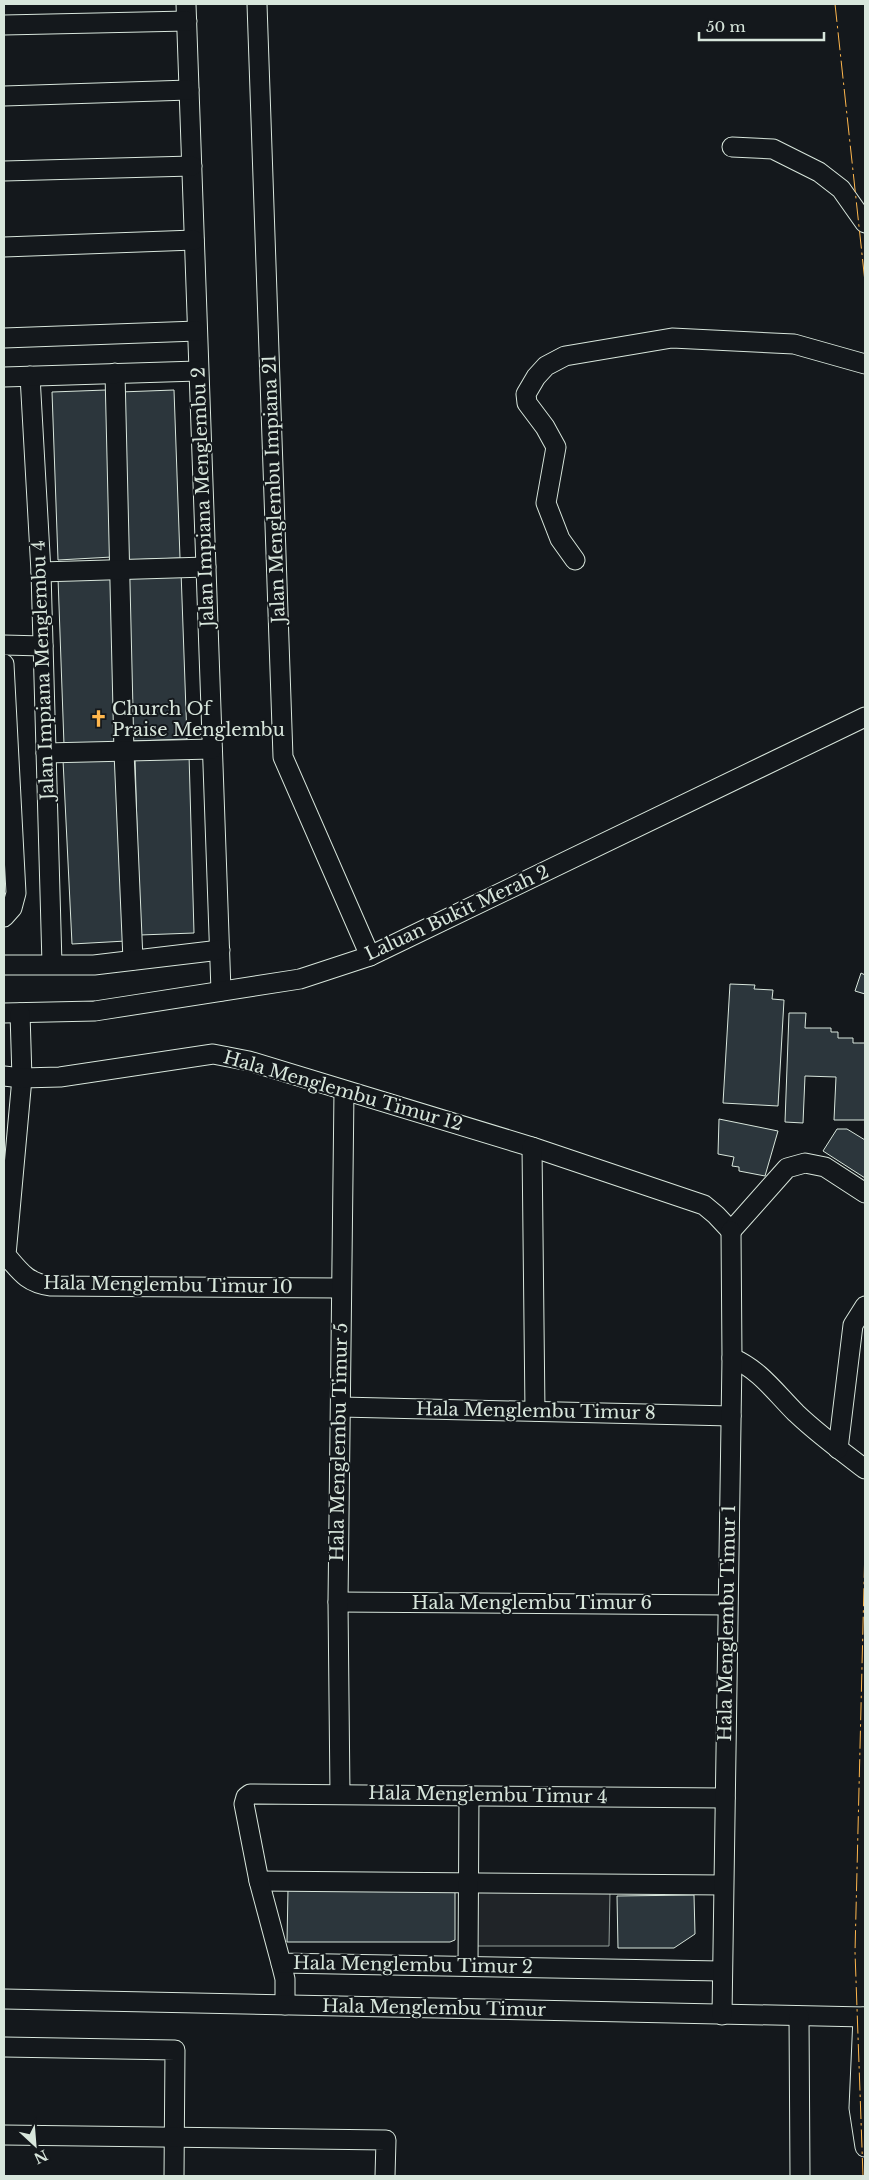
<svg xmlns="http://www.w3.org/2000/svg" width="869" height="2180" font-family="'Libre Baskerville',serif">
<style>
.green{fill:#202428;stroke:#939e99}
.building{fill:#2c363c;stroke:#d8e6dc}
.lines{fill:none;stroke-linecap:round;stroke-linejoin:round}
.minor-casing{stroke:#d8e6dc;stroke-width:21}
.minor{stroke:#14181c;stroke-width:19}
.power{stroke:#ffb74d;stroke-width:1;stroke-dasharray:18 4 2.5 4;stroke-linecap:butt}
.labels{text-anchor:middle;dominant-baseline:central;stroke-width:4;stroke-linejoin:round;paint-order:stroke}
.street-label{font-size:18px;fill:#d8e6dc;stroke:#14181c}
.poi-label{font-size:18px;fill:#d8e6dc;stroke:#14181c;text-anchor:start}
</style>
<rect width="100%" height="100%" fill="#14181c"/>
<!-- green -->
<polygon class="green" points="471,1890 610,1891 609,1946 471,1946"/>
<!-- building -->
<g class="building">
<polygon points="106,390 112,557 58,560 52,392"/>
<polygon points="174,390 180,558 126,560 120,392"/>
<polygon points="181,571 187,739 133,741 127,573"/>
<polygon points="112,575 118,743 64,745 58,578"/>
<polygon points="189,754 194,933 140,935 135,756"/>
<polygon points="117,757 126,941 72,944 63,760"/>
<polygon points="861,973 865,975 865,994 855,991"/>
<polygon points="730,984 755,985 754,989 773,990 772,999 784,1000 778,1106 723,1103"/>
<polygon points="789,1013 806,1013 805,1028 831,1028 831,1032 838,1032 838,1038 853,1038 853,1043 865,1043 865,1120 834,1120 836,1077 805,1076 803,1123 785,1122"/>
<polygon points="719,1119 778,1131 765,1176 739,1171 739,1167 732,1166 734,1157 718,1154"/>
<polygon points="837,1129 847,1129 865,1140 865,1178 823,1151"/>
<polygon points="288,1889 455,1891 455,1940 450,1942 287,1942"/>
<polygon points="694,1895 695,1934 674,1948 618,1948 617,1896"/>
</g>
<g class="lines">
<defs>
<g id="minor">
<polyline points="186,4 221,991"/>
<polyline points="257,4 283,757 370,956"/>
<polyline points="4,25 187,21"/>
<polyline points="4,96 189,90"/>
<polyline points="732,147 773,149 819,172 841,189 865,223"/>
<polyline points="4,171 192,166"/>
<polyline points="4,247 194,240"/>
<polyline points="4,338 197,331"/>
<polyline points="115,373 124,752 133,960"/>
<polyline points="30,376 41,572 52,964"/>
<polyline points="4,377 198,371"/>
<polyline points="575,560 560,539 546,503 556,447 545,427 527,403 526,394 536,377 546,366 565,356 672,338 794,344 865,364"/>
<polyline points="41,572 206,567"/>
<polyline points="4,645 43,646"/>
<polyline points="4,664 16,893 12,908 4,917"/>
<polyline points="46,753 212,749"/>
<polyline points="4,965 94,965 220,950"/>
<polyline points="4,1013 95,1011 300,979 370,956 865,717"/>
<path d="M20 1013 22 1078 6 1255C21 1273 28 1283 51 1286L341 1288"/>
<polyline points="4,1076 22,1078 60,1077 213,1054 249,1061 532,1147 704,1205 716,1215 731,1231"/>
<polyline points="532,1147 535,1411"/>
<polyline points="731,1231 787,1168 805,1163 825,1167 865,1193"/>
<path d="M732 1358C759 1369 775 1392 796 1413 818 1434 841 1451 865 1469"/>
<polyline points="341,1407 731,1416"/>
<polyline points="838,1449 853,1325 865,1306"/>
<polyline points="338,1602 727,1605"/>
<polyline points="340,1794 338,1602 344,1091"/>
<polyline points="259,1881 723,1885"/>
<polyline points="281,1963 285,1979 285,2005"/>
<polyline points="468,1966 469,1795"/>
<polyline points="721,1971 281,1963 259,1881 244,1804 246,1797 250,1794 725,1798"/>
<polyline points="4,1999 865,2017"/>
<polyline points="722,2015 732,1358 731,1231"/>
<polyline points="799,2016 800,2176"/>
<polyline points="863,2017 859,2108 865,2147"/>
<polyline points="4,2047 175,2050 174,2176"/>
<polyline points="4,2135 386,2140 385,2176"/>
</g>
</defs>
<!-- minor casing -->
<use href="#minor" class="minor-casing"/>
<!-- minor -->
<use href="#minor" class="minor"/>
<!-- power -->
<g class="power">
<polyline points="835,4 865,282"/>
<polyline points="863,2176 855,1952 865,1544"/>
</g>
</g>
<!-- icons -->
<defs>
<symbol id="church-bare" viewBox="-9 -9 18 18"><path d="M-1.2-6h2.4v3.5h3.3v2.4h-3.3V6h-2.4V-.1h-3.3v-2.4h3.3Z" fill="#ffb74d" stroke="#14181c" stroke-width="2.5" paint-order="stroke"/></symbol>
</defs>
<g fill-rule="evenodd">
<use href="#church-bare" x="86" y="706" width="25" height="25"/>
</g>
<g class="labels">
<!-- street labels -->
<g class="street-label">
<text transform="translate(274 489) rotate(-92)">Jalan Menglembu Impiana 21</text>
<text transform="translate(203 497) rotate(-92)">Jalan Impiana Menglembu 2</text>
<text transform="translate(43 670) rotate(-92)">Jalan Impiana Menglembu 4</text>
<text transform="translate(457 913) rotate(-25)">Laluan Bukit Merah 2</text>
<text transform="translate(343 1091) rotate(16)">Hala Menglembu Timur 12</text>
<text transform="translate(168 1285) rotate(1)">Hala Menglembu Timur 10</text>
<text transform="translate(536 1411) rotate(1)">Hala Menglembu Timur 8</text>
<text transform="translate(339 1442) rotate(-89)">Hala Menglembu Timur 5</text>
<text x="532" y="1603">Hala Menglembu Timur 6</text>
<text transform="translate(727 1623) rotate(-89)">Hala Menglembu Timur 1</text>
<text transform="translate(488 1795) rotate(1)">Hala Menglembu Timur 4</text>
<text transform="translate(413 1965) rotate(1)">Hala Menglembu Timur 2</text>
<text transform="translate(434 2008) rotate(1)">Hala Menglembu Timur</text>
</g>
<!-- poi labels -->
<g class="poi-label">
<text x="112" y="709">Church Of<tspan x="112" dy="21">Praise Menglembu</tspan></text>
</g>
</g>
<!-- border -->
<rect width="869" height="2180" fill="none" stroke="#d8e6dc" stroke-width="10"/>
<!-- north arrow -->
<g transform="translate(35 2145) rotate(154)" stroke="#14181c" stroke-width="4" paint-order="stroke">
<path d="M0-4L9 19L0 12L-9 19Z" fill="#d8e6dc"/>
<text y="-8" font-size="14" font-weight="bold" text-anchor="middle" fill="#d8e6dc">N</text>
</g>
<!-- scale -->
<path d="M699 32v8h125v-8" fill="none" stroke="#d8e6dc" stroke-width="2.5"/>
<text x="706" y="32" font-size="15" fill="#d8e6dc" stroke="#14181c" stroke-width="4" paint-order="stroke">50 m</text>
</svg>
